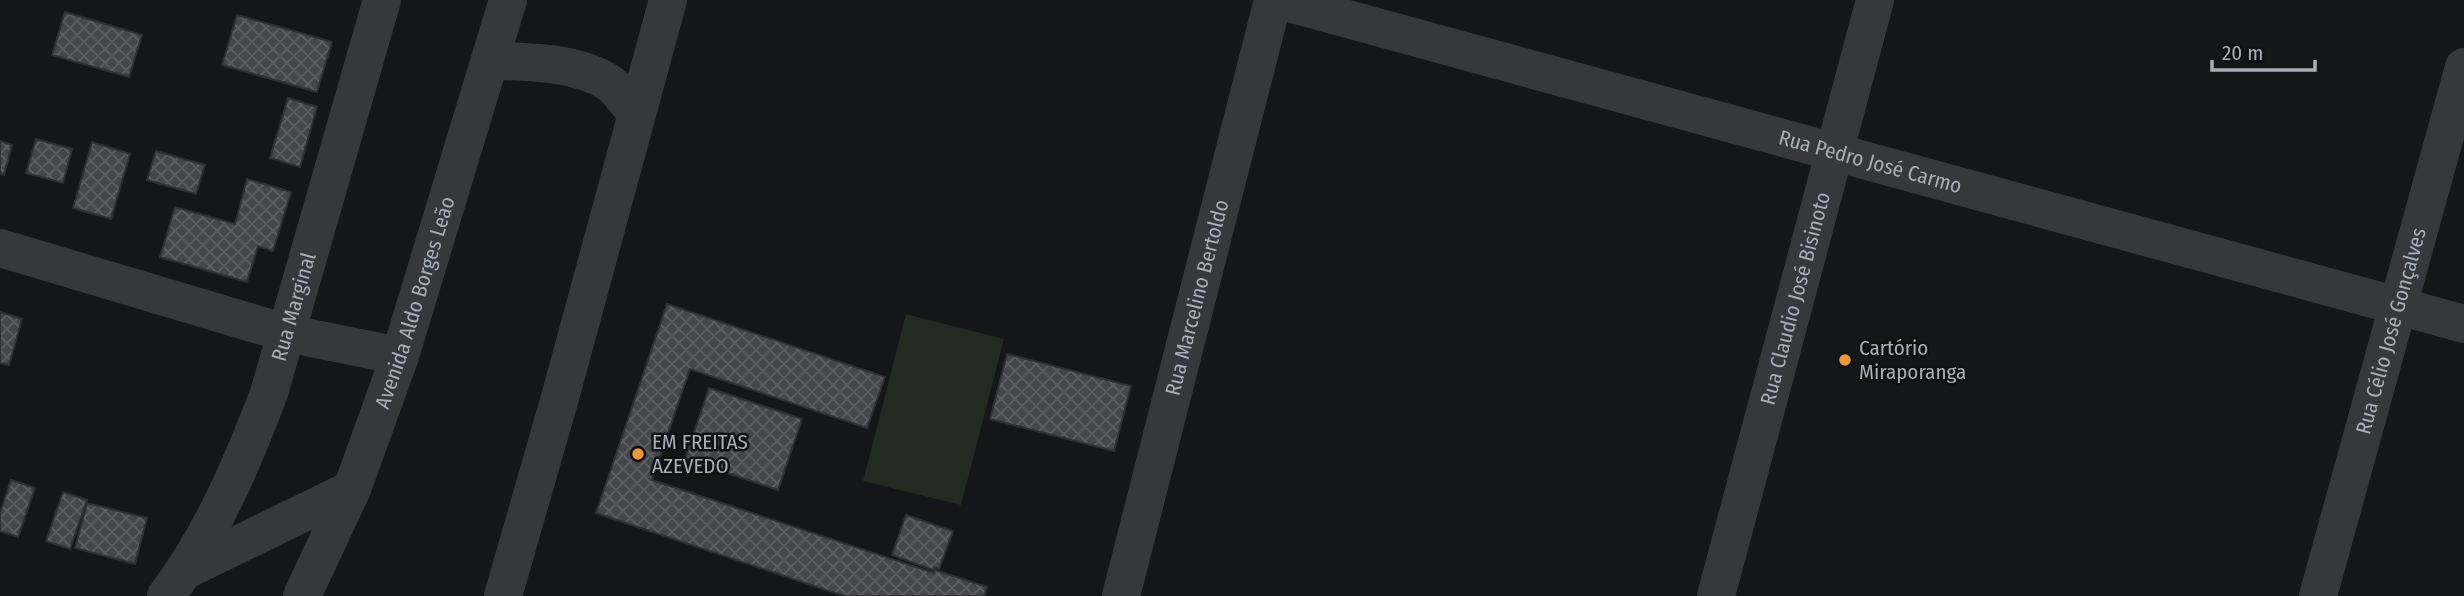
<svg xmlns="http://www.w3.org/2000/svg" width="2464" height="596" font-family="'Fira Sans Condensed',sans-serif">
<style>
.pitch{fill:#222a22}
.building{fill:url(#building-cross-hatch);stroke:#303033;stroke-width:2}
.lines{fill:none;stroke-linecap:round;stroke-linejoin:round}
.minor{stroke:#37383c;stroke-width:38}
.tertiary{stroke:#37383c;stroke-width:38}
.poi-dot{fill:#ea983b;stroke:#101112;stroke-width:2.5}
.labels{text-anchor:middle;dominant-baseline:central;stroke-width:5;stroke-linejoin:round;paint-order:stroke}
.street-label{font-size:21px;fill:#a8aeb7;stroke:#101112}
.poi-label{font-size:21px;fill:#a8aeb7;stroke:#101112;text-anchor:start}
</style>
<defs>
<pattern id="building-cross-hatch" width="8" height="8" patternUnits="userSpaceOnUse" patternTransform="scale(1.75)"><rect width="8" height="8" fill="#44464a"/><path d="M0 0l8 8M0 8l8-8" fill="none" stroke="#5c5e62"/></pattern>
</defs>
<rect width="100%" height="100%" fill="#151617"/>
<!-- pitch -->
<polygon class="pitch" points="906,314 1004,339 961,505 863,481"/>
<!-- building -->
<g class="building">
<polygon points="65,12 142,35 129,77 52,55"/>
<polygon points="237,15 332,42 317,92 222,65"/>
<polygon points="288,98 317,107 300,167 270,158"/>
<polygon points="36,139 72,149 63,183 26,173"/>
<polygon points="0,141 12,145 4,175 0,173"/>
<polygon points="92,142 130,154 111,219 73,208"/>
<polygon points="156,151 205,165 196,194 147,180"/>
<polygon points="247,179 291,192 273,251 258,246 247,282 160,257 175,207 235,224"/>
<polygon points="667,304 885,377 867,428 690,369 652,480 934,573 935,570 987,587 984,596 844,596 596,513"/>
<polygon points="0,312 22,319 9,365 0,363"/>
<polygon points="1007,354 1131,386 1114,451 990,419"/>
<polygon points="709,388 802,419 778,490 685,459"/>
<polygon points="11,480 35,488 18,537 0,531 0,513"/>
<polygon points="63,492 87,500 70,549 46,541"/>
<polygon points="87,503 147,518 135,564 75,548"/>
<polygon points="906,515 953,531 939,569 934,567 933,570 892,555"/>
</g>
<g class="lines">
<!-- minor -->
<g class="minor">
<path id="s1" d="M1278 0 2464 324"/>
<polyline points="0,248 286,333 400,356"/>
<polyline points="186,570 352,489"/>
<path id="s2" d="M166 596C212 535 242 464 269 393L382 0"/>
<path id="s3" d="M1121 596 1273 0"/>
<path id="s4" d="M1716 596 1875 0"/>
<path id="s5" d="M2318 596 2464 67"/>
</g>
<!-- tertiary -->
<g class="tertiary">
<path d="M490 61C526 61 581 62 612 85 621 93 629 105 637 114"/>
<path id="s6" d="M302 596 352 489 400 356 508 0"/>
<polyline points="503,596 561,394 668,0"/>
</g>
</g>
<!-- markers -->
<g class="poi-dot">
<circle cx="1845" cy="360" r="7"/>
<circle cx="638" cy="454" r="7"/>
</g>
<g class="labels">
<!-- street labels -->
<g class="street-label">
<text stroke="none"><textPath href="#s1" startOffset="614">Rua Pedro José Carmo</textPath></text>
<text stroke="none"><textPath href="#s3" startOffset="308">Rua Marcelino Bertoldo</textPath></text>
<text stroke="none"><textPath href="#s4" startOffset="308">Rua Claudio José Bisinoto</textPath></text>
<text stroke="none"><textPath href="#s6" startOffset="315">Avenida Aldo Borges Leão</textPath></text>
<text stroke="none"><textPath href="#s2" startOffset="318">Rua Marginal</textPath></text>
<text stroke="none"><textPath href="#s5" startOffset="275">Rua Célio José Gonçalves</textPath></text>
</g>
<!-- poi labels -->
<g class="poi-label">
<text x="1859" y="348">Cartório<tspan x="1859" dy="24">Miraporanga</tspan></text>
<text x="652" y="442">EM FREITAS<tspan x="652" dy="24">AZEVEDO</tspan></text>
</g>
</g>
<!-- scale -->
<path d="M2212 60v10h103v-10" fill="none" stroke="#a8aeb7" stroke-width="3.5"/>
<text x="2222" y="60" font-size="21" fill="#a8aeb7" stroke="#101112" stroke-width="5" paint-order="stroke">20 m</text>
</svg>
